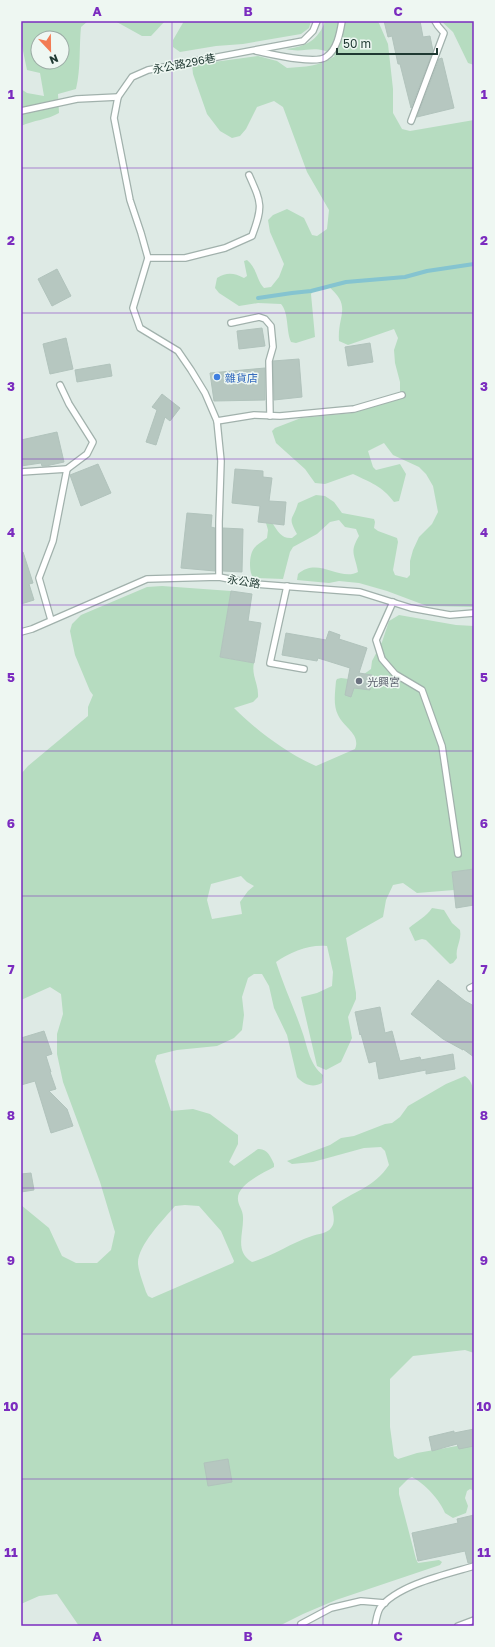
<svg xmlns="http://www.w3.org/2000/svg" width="495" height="1647" font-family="'Golos Text','Noto Sans TC',sans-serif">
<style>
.green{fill:#b6dcc0;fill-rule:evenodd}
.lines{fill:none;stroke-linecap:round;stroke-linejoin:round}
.stream{stroke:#85c4d0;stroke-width:4}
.building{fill:#b6c7c0;stroke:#b1c3bc}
.lane-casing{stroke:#a1b1ac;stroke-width:8}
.lane{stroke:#fff;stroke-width:5.5}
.grid{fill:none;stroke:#7b2cbf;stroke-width:1;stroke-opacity:0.55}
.shop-dot{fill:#3f7fe0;stroke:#eef7f2;stroke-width:1.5}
.worship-dot{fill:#6b7280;stroke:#eef7f2;stroke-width:1.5}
.labels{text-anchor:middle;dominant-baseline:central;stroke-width:3;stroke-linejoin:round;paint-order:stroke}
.street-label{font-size:11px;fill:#1f3932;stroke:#eef7f2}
.shop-label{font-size:11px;fill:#366cbe;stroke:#eef7f2;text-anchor:start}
.worship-label{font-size:11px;fill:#5b616d;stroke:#eef7f2;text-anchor:start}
.neatline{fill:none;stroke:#7b2cbf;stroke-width:1.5}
.grid-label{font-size:13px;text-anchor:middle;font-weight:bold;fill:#7b2cbf}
</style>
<rect width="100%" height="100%" fill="#deeae5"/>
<!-- green -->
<g class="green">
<path d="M22 21H88L81 27C79 47 81 68 76 89L58 94 59 113C47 120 34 120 21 126V89L27 93 44 96 40 73 27 70 22 46ZM38 38H62V62H38Z"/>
<polygon points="115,21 165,21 151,36 142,36"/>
<polygon points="184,21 311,21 309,28 301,34 243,44 216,46 180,52 173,47 173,40"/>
<path d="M325 21H378L388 44 393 89V113L402 129 410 131 474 120V607L427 606 387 591 359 583 339 581 329 583 297 580 298 574C318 556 340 582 358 572 355 554 349 553 359 536L356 529 345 527 339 520 330 522 317 534 293 547 290 552 283 579 257 578 252 576C250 571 250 567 250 563 251 548 255 546 267 538L268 530 266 523 273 524C278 532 282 539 292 538L297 534C287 516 293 521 298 503L316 495 325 496 334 502 342 513 374 519 375 522 374 528 378 531 397 538 398 542 393 570 395 575 407 578 410 575V561L413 550 419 537 432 524 438 512 433 486 426 474 419 467 393 455 384 443 368 451 373 467 376 470 400 464 406 474 399 501 394 502C381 485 371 483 353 474L325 484 315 483 305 469 276 443 272 431 275 428 301 418 352 413 400 399V382L395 363 394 350 398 338 394 329 348 345 339 341C337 315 353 307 328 286 320 287 316 287 311 294L315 337 296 343 291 342C286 331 289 313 281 304L258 303 239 306 219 293 215 288 217 278C227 272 234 273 244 278L247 276 244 261 247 260C257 268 256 279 264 288L271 287 279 277 284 264 270 232 268 220 273 215 287 209 304 218 312 235 317 236 327 229 329 210 307 172 283 107 274 101 257 107 246 129 240 136 232 138 220 131 207 114 193 74 192 65 258 56 277 61 287 68C304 67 321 66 335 56 315 43 306 54 286 49 305 47 319 40 325 21Z"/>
<polygon points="441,21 474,21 474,65 468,63 453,32"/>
<path d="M162 586 231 591 220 657 254 663C251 675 259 685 258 697L253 702 234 708C256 730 286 753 316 766L355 749C361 734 344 728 338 715 333 705 335 693 336 681L337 679 341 678 356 680 371 669 372 661 382 642 389 621 399 615 456 625 474 626V869L452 873 454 890 417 893 403 883 393 885 386 900 383 917 346 938 356 993V999L348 1017 352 1038 341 1062 326 1070 317 1066 301 997 317 993 332 986 333 972 327 946C310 944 290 952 276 962 284 987 295 1010 303 1034 308 1049 310 1065 323 1075L322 1083C313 1088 304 1085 297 1077L287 1035 274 1008 269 986 262 974H254L248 978 242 997 244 1015 242 1030 234 1038 217 1046 177 1050 157 1055 155 1061 171 1111 193 1109 210 1114 238 1135V1144L229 1162 234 1166 258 1149C267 1148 271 1157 274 1164V1167C263 1173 245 1181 239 1193 235 1203 243 1208 243 1217 244 1232 234 1252 252 1262 273 1256 291 1243 312 1236 318 1234 328 1233 331 1228 336 1222 333 1213 332 1207 353 1191 374 1188 389 1165L385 1151 381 1147 364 1148 313 1162 292 1164 287 1161 330 1145 341 1138 354 1136 385 1124 392 1123 400 1117 408 1106 446 1084 465 1076C473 1082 473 1088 474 1097V1353L465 1350 413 1356 390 1379V1427L394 1456 398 1459 417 1453 474 1443V1491L470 1489 467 1491 465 1498 468 1506 466 1513 453 1518 445 1513C440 1500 425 1484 412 1477L408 1479 399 1488V1494L416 1559 418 1563 439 1560 442 1562 440 1565 336 1600 303 1614 279 1626H79L57 1594 39 1596 21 1604V1205L49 1228 62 1256 76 1263H97L111 1250 115 1232 100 1182 63 1082 57 1054V1034L63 1014 61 994 50 987 21 1000V774L28 766 88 716V707L93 695 90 691 75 655 70 631 72 624 81 615 147 587ZM241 876 247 882 254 886 248 891 240 902 242 914 212 919 207 900 211 884ZM185 1205 199 1206 221 1231 234 1261 233 1263 152 1298 148 1296 146 1292C143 1283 139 1273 138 1264 137 1246 163 1220 175 1206Z"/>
<path d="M432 908 444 910 452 923 460 930C462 941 455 947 457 958L453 963 450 964 426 940 422 939 415 941 409 928C417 921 426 917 432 908Z"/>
</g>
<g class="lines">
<!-- stream -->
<polyline class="stream" points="258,298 292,293 311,291 346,282 405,277 427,271 474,264"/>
</g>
<!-- building -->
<g class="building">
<polygon points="384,21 420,21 423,37 430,36 433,51 411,108 400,64 398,64 392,36 388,37"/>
<polygon points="442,58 454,108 417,117 439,59"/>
<polygon points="57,269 71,296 52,306 38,279"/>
<polygon points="262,328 265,346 239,349 237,331"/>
<polygon points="66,338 73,369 50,374 43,344"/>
<polygon points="370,343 373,362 348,366 345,347"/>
<polygon points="299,359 302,397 274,400 273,361"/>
<polygon points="110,364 112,376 77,382 75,370"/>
<polygon points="265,368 265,400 214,401 210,373"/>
<polygon points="162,394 180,408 170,421 165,417 156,445 146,442 157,410 152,407"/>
<polygon points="57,432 64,462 46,466 42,466 41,463 21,466 21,440"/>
<polygon points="98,464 111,493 81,506 70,475"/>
<polygon points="235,469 263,471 263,477 272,478 269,501 286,502 284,525 258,522 260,506 232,503"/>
<polygon points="187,513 212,515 211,527 215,528 215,571 181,568"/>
<polygon points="223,528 243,529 242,572 223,571"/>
<polygon points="21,552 23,552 33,583 29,584 34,600 21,604"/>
<polygon points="231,591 252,594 248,621 261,623 254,663 220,657"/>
<polygon points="329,631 340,635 339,639 367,648 359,673 372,675 370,690 354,688 351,697 345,695 350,668 318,658 317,661 282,655 286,633 326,640"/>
<polygon points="474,869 474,905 456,908 452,872"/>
<polygon points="438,980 465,1001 474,1006 474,1057 463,1049 463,1050 443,1039 411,1014"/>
<polygon points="380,1007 385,1033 392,1031 400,1061 420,1057 421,1060 453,1054 455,1069 426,1074 426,1070 379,1079 376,1061 369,1063 361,1034 360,1035 355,1012"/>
<polygon points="44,1031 52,1054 46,1056 51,1072 50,1072 56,1089 49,1091 67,1109 73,1126 51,1133 35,1081 21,1085 21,1038"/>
<polygon points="31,1173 34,1190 21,1192 21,1174"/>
<polygon points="474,1429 474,1446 459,1449 457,1444 432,1451 429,1437 454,1431 454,1433"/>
<polygon points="228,1459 232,1482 208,1486 204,1463"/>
<polygon points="474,1515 474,1562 468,1563 465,1551 418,1561 412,1533 458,1523 457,1519"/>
</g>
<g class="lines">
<defs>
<g id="lane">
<path d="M256 51C271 54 315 65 326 57 337 50 340 33 342 21"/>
<polyline points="21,111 77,99 118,97"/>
<polyline points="411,121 444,33 438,26 435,21"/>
<path d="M249 175C262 204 263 206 252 236L225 248 185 258H148L141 233 130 200 114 118 118 97 132 77 148 70 303 41 313 31 317 21"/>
<polyline points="148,258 133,308 140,328 178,351 191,370 205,393 217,421 221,461 219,522 219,577"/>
<polyline points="231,323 259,317 265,319 271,326 273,347 269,361 270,416"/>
<polyline points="60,385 69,404 93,442 87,454 67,469"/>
<polyline points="217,421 254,415 280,416 354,409 402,395"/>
<polyline points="21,472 67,469 53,541 39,578 51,620"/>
<polyline points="287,586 270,663 304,669"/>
<polyline points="393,602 376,640 382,659 395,674 422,690 442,746 458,854"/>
<polyline points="21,632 32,629 147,579 219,577 255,584 360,592 411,608 450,615 474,613"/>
<polyline points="470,988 474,986"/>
<polyline points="301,1624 331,1608 361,1601 385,1603"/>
<path d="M375 1626C376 1621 377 1613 380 1608 397 1585 447 1574 474 1566"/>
<polyline points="458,1626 474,1620"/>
</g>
</defs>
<!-- lane casing -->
<use href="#lane" class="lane-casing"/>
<!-- lane -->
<use href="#lane" class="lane"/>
</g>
<!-- grid -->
<path class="grid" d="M172 21V1626M323 21V1626M21 168H474M21 313H474M21 459H474M21 605H474M21 751H474M21 896H474M21 1042H474M21 1188H474M21 1334H474M21 1479H474"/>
<!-- markers -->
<circle class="shop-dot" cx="217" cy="377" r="4"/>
<circle class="worship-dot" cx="359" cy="681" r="4"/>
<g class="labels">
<!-- street labels -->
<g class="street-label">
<text transform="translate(184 63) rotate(-11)">永公路296巷</text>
<text transform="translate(244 581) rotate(9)">永公路</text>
</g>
<!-- shop labels -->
<g class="shop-label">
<text x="225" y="377">雜貨店</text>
</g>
<!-- worship labels -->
<g class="worship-label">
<text x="367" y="681">光興宮</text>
</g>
</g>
<!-- border -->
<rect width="495" height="1647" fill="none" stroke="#eef7f2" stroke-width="44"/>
<!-- north arrow -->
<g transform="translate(50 50) rotate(158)"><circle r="19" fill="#eef7f2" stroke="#9baba5"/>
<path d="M0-3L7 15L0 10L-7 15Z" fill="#f27b53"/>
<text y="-6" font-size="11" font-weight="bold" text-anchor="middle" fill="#1f3932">N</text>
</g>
<!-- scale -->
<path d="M337 48v6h100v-6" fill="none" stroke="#1f3932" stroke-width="2"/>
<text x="343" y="48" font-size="12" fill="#1f3932" stroke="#eef7f2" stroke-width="3" paint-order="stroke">50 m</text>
<rect x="22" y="22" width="451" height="1603" class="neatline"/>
<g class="grid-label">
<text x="97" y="16">A</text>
<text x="248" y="16">B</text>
<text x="398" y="16">C</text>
<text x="11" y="99">1</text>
<text x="484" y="99">1</text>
<text x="11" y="245">2</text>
<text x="484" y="245">2</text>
<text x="11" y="391">3</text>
<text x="484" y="391">3</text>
<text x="11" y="537">4</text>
<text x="484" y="537">4</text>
<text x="11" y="682">5</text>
<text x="484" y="682">5</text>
<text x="11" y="828">6</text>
<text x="484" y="828">6</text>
<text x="11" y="974">7</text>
<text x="484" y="974">7</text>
<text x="11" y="1120">8</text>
<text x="484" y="1120">8</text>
<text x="11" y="1265">9</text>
<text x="484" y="1265">9</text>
<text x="11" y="1411">10</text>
<text x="484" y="1411">10</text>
<text x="11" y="1557">11</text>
<text x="484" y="1557">11</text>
<text x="97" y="1641">A</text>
<text x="248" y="1641">B</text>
<text x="398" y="1641">C</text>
</g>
</svg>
